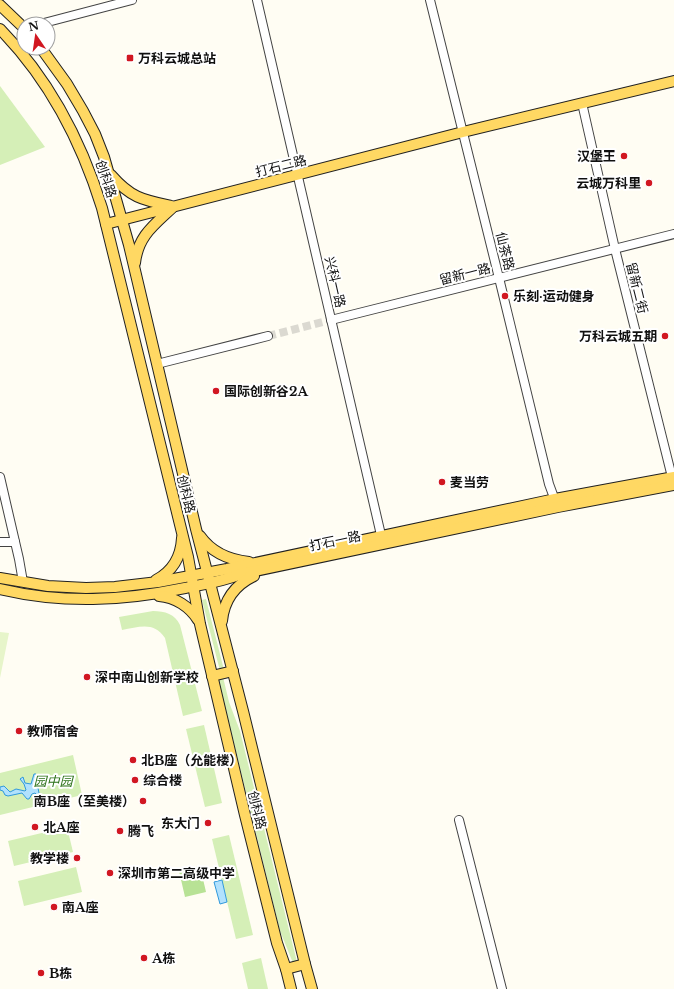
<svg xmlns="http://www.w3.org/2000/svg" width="674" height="989" font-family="'Libre Baskerville','Noto Sans SC',serif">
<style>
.green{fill:#d5efb7}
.forest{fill:#b8e295}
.pitch{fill:#e7f5ca}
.water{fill:#b1e1fd;stroke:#3099dc}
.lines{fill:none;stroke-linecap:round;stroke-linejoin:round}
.minor-tunnel{stroke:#dbd9d1;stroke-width:8;stroke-dasharray:8 4;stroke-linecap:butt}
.minor-casing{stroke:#434343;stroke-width:10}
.major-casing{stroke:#212121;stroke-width:12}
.minor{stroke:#fff;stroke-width:8}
.major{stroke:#ffd863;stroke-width:10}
.poi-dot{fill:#d11721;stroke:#fff;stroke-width:1.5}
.labels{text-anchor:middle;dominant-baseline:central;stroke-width:4;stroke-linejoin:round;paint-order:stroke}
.poi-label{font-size:13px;font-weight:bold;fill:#101010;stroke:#fff;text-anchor:start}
.street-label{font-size:13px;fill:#101010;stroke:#fff}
.park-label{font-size:13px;font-style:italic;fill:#2b7118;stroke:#fff}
</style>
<rect width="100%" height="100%" fill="#fffdf3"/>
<!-- green -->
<g class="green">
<polygon points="0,86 45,147 0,165"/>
<polygon points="206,599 224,670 220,671 202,600"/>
<path d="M153 611C165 611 175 614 180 625L202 711 183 716 165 638C154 621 139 627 122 630L119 617Z"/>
<polygon points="223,677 229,702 240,731 297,962 293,963 280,931 218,678"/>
<polygon points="204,725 222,803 205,807 186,729"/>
<polygon points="73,755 82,795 0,815 0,773"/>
<polygon points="67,827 73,852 14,866 8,841"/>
<polygon points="229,835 253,935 236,939 212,839"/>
<polygon points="76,867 82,892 24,906 18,881"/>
<polygon points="261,958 268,989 248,989 242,963"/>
</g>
<!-- forest -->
<polygon class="forest" points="200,866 206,892 185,897 179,871"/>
<!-- pitch -->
<polygon class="pitch" points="0,632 9,633 0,678"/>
<!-- water -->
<g class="water">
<polygon points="34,774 36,774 38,777 37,783 39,793 37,795 35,793 32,794 29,799 27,799 22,793 8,796 5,795 3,791 0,790 0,787 4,786 10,792 16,789 25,791 26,790 24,784 20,779 23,777 25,783 31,784"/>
<polygon points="222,880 227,902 220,904 214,882"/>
</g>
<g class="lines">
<!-- minor-tunnel -->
<polyline class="minor-tunnel" points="268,336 331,320"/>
<defs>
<g id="minor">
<polyline points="257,0 381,535 377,538"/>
<polyline points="430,0 499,278 549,484 556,503"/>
<polyline points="40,24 132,0"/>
<polyline points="582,103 615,249 672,477"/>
<polyline points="331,320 674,234"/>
<polyline points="157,364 268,336"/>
<polyline points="0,477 19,559 23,582"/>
<polyline points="0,542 15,542"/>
<polyline points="459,820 502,989"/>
</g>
<g id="major">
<polyline points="0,5 24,28"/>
<path d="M0 29C50 80 81 140 102 208L188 557 200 624 245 815 277 943 286 969 291 989"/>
<polyline points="41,48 67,84 83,111 95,134 104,157 129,245 196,529 243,711 305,964 312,989"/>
<path d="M111 175C131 198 143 200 171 206"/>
<polyline points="106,224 463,132 674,81"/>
<path d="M135 263C138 236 154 225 172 208"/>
<path d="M200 536C212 553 229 560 249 562"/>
<polyline points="0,578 48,586 86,588 115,587 158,582 227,569 555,499 674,477"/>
<path d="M156 580C173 571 181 557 182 538"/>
<path d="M0 589C64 604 122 601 185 588 205 584 221 582 241 574L558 507 674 485"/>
<path d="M159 596C175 597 190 607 198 620"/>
<path d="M222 621C224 600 235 585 254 576H250"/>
<polyline points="212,676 233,671"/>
<polyline points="286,969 305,964"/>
</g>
</defs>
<!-- minor casing -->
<use href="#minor" class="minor-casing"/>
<!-- major casing -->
<use href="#major" class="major-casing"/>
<!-- minor -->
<use href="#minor" class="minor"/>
<!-- major -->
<use href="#major" class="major"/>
</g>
<!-- markers -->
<g class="poi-dot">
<rect x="126" y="54" width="8" height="8" rx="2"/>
<circle cx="624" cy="156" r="4"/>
<circle cx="649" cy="183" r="4"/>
<circle cx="505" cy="296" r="4"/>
<circle cx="665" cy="336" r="4"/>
<circle cx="216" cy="391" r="4"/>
<circle cx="442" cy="482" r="4"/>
<circle cx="87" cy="677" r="4"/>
<circle cx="19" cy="731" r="4"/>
<circle cx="133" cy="760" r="4"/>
<circle cx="135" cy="780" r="4"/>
<circle cx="143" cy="801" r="4"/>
<circle cx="208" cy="823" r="4"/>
<circle cx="35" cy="827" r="4"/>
<circle cx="120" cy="831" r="4"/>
<circle cx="77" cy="858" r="4"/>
<circle cx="110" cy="873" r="4"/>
<circle cx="54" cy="907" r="4"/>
<circle cx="144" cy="958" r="4"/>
<circle cx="41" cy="973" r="4"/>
</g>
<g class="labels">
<!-- poi labels -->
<g class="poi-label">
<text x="138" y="58">万科云城总站</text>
<text x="616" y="156" text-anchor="end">汉堡王</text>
<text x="641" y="183" text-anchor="end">云城万科里</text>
<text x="513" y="296">乐刻·运动健身</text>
<text x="657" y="336" text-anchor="end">万科云城五期</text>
<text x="224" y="391">国际创新谷2A</text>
<text x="450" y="482">麦当劳</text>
<text x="95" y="677">深中南山创新学校</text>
<text x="27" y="731">教师宿舍</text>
<text x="141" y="760">北B座（允能楼）</text>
<text x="143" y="780">综合楼</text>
<text x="135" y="801" text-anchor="end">南B座（至美楼）</text>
<text x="200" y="823" text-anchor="end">东大门</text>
<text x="43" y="827">北A座</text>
<text x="128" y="831">腾飞</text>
<text x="69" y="858" text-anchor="end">教学楼</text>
<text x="118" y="873">深圳市第二高级中学</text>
<text x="62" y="907">南A座</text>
<text x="152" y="958">A栋</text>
<text x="49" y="973">B栋</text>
</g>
<!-- street labels -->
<g class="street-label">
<text transform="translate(281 166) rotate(-14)">打石二路</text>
<text transform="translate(106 179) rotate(71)">创科路</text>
<text transform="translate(505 251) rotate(76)">仙茶路</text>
<text transform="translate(465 274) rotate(-14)">留新一路</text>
<text transform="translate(335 282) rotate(77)">兴科一路</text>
<text transform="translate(637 288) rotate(76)">留新二街</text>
<text transform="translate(186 494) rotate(76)">创科路</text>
<text transform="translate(335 541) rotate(-12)">打石一路</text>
<text transform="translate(257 810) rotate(76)">创科路</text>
</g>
<!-- park labels -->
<g class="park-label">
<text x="53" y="781">园中园</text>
</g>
</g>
<!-- north arrow -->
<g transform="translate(36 36) rotate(347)"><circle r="19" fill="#ffffff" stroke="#9f9f9f"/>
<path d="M0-3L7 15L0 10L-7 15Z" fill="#d11721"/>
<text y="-6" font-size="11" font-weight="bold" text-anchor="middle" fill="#101010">N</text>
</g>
</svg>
